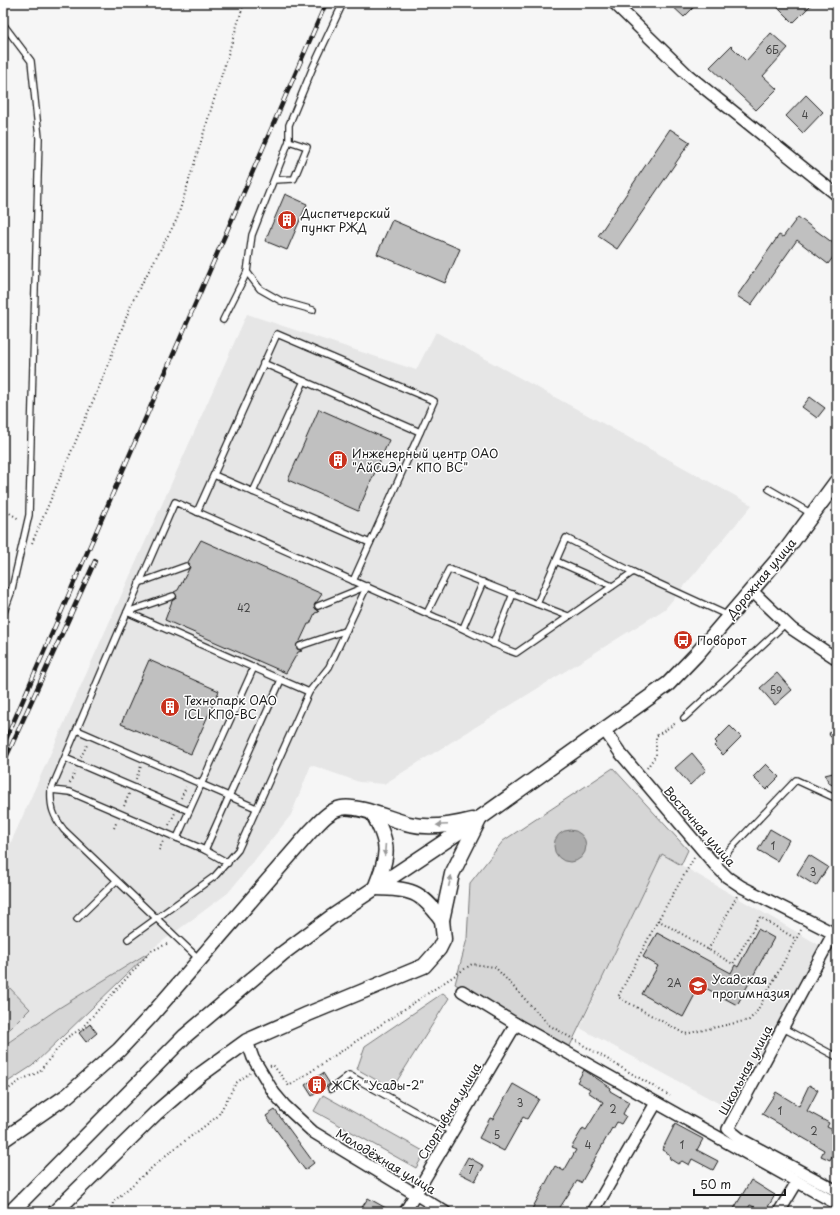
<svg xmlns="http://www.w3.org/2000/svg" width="840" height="1215" font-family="'Playpen Sans',sans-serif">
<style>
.built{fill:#e6e6e6}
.green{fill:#d6d6d6;stroke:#797979}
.water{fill:#acacac;stroke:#727272}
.building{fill:#c0c0c0;stroke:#1c1c1c}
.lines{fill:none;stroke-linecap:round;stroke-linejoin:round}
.service-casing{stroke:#1c1c1c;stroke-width:8}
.minor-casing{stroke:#1c1c1c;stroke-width:14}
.tertiary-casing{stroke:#1c1c1c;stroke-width:17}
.path{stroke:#1c1c1c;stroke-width:2;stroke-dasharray:1 3;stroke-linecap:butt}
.service{stroke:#fff;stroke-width:5.5}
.minor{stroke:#fff;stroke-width:11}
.tertiary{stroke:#fff;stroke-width:14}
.rail-casing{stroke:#1c1c1c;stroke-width:4.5}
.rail{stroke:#fff;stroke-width:3;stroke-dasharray:9;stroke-linecap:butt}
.oneway{fill:#999}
.labels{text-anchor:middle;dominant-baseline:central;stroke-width:3;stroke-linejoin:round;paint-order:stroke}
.number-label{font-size:10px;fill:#454545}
.poi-label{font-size:12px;fill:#1c1c1c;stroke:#fff;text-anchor:start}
.street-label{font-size:12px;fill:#1c1c1c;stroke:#fff}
</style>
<rect width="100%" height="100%" fill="#f6f6f6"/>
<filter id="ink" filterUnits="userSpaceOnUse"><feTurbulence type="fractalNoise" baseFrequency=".025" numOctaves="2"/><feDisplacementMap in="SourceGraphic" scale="8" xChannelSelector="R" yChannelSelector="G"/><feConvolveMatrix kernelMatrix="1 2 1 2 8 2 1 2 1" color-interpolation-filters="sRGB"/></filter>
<g filter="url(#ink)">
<!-- built -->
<g class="built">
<polygon points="247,314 416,370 436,332 752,505 665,609 384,784 359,782 311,765 291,815 228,893 148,952 3,1045 3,860"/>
<polygon points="662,854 819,945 731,1110 580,1028"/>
</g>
<!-- green -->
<g class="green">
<polygon points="613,768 688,850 681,865 662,854 569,1048 455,984 467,939 470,883 503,841"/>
<polygon points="151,951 32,1066 3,1085 3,1046 59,1008"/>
<polygon points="6,984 30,1009 11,1028 3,1033 3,988"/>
<polygon points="443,993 449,998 392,1089 357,1069 365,1046"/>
<polygon points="323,1095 425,1152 416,1168 314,1111"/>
</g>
<!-- water -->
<circle class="water" cx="570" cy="846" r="16"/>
<!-- building -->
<g class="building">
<polygon points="669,3 698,3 684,17"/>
<polygon points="773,3 813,3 793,23"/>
<polygon points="771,33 788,48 763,76 777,89 756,110 710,67 731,46 746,61"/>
<polygon points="806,95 823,112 803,133 786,116"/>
<polygon points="670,129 690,142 617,249 598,236"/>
<polygon points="285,194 307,204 287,250 265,241"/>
<polygon points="798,217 837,246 837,252 828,264 797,240 751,305 737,296 779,235 783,237"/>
<polygon points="392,220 460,249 445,283 377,254"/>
<polygon points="810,397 825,408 817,418 802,407"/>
<polygon points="319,409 389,440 358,511 288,480"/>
<polygon points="201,540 322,594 314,606 319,612 315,613 310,624 308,624 300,641 297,644 297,649 302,651 298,652 286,673 165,620 172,601 177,597 174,592 178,590 190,567 188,562"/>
<polygon points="149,660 219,691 191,754 121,724"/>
<polygon points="777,673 792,690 775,705 760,688"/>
<polygon points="730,726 741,737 723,755 714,746 717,743 715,741"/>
<polygon points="692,753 706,770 690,785 675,768"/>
<polygon points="766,764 779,777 766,790 753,777"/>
<polygon points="837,772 837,788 829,783 825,775"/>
<polygon points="770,829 789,840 777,861 758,850"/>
<polygon points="809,855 828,867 816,886 797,874"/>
<polygon points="758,929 774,938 737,1005 700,985 683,1017 642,994 658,966 643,957 657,933 731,973 735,965 738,967"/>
<polygon points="90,1024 97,1033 86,1042 79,1033"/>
<polygon points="584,1070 611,1088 610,1091 629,1102 623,1114 626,1116 621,1124 617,1122 613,1129 612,1128 581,1183 577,1181 557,1212 538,1212 532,1209 555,1166 564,1171 576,1150 571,1148 583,1128 586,1130 603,1102 588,1092 590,1089 577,1082"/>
<polygon points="323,1073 330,1084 312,1096 305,1085"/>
<polygon points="513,1084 539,1099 527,1119 523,1117 504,1151 479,1138 490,1118 493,1119"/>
<polygon points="809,1085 818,1090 807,1111 829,1123 827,1127 837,1132 837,1146 830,1160 821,1156 824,1150 762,1114 776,1092 799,1106"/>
<polygon points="275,1110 314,1163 305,1170 266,1116"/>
<polygon points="675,1124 703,1139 697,1150 718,1161 713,1170 692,1159 689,1165 682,1161 678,1164 670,1159 669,1154 662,1150"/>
<polygon points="468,1157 484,1166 475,1181 459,1173"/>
<polygon points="751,1180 775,1195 765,1212 750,1205 746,1212 732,1212"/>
<polygon points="368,1198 393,1212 359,1212"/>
</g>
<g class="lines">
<defs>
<g id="service">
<polyline points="3,24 31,61 39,138 29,515 11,593 3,615"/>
<polyline points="289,141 289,125 313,67 343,3"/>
<polyline points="247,272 260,289 281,301 313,310"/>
<polyline points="223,320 247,272 252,235 289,141 307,147 294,179 274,180"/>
<polyline points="263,363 420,432"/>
<polyline points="214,475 370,543"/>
<polyline points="769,489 812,514"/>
<polyline points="253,492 304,381"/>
<polyline points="197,512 277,334 434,401 353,581"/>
<polyline points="556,561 612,586"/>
<polyline points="139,583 186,566"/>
<polyline points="3,589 11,593"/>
<path d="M173 596 127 612 51 790C50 807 53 816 64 830L199 959"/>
<polyline points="537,604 568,616"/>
<polyline points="318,606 367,586"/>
<polyline points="427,613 449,569 537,604 566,538 633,572"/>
<polyline points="463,628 483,582"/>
<polyline points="493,644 513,594"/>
<polyline points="300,646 347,630"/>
<path d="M309 692 127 612 175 502 435 617C463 627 488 643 516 653L633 572 729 616"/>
<polyline points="684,718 786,623"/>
<polyline points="77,730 256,808"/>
<polyline points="833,734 837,730"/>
<polyline points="65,758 189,811"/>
<polyline points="51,790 70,792 205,850 228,863"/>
<polyline points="177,838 254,667"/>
<polyline points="205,850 281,680"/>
<polyline points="715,865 796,780 835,798"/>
<polyline points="77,919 116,881"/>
<polyline points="128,939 215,876 238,850 309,692 329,667 367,586"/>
<polyline points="783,1028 837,1057"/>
<polyline points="331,1089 349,1075 452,1132"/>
</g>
<g id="minor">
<polyline points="614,3 688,75 837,195"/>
<polyline points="752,591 792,629 837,659"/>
<polyline points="605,731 621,754 715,865 727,877 742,887 837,935"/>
<polyline points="833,934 728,1129 742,1140 837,1191"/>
<polyline points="462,991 516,1024 837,1204"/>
<polyline points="247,1041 253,1058 274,1093 285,1106 313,1132 445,1212"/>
<polyline points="405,1212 516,1024"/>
<polyline points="593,1212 656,1103"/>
<polyline points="779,1212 797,1182"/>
</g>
<g id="tertiary">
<path d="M373 814C391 846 388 855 375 888"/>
<path d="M375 888C411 889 420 890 442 920"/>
<path d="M3 1140 68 1095 119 1050 150 1017 310 832C319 823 328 811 341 808 357 804 392 820 409 824 429 829 453 825 472 820"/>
<polyline points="11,1212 185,1036 283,953 330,918 480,818 668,684 696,655 786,550 837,481"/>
<polyline points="55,1212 156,1113 200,1075 247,1041 308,1014 424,966 439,949 444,939 442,920 452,874 479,820"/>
</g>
</defs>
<!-- service casing -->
<use href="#service" class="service-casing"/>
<!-- minor casing -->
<use href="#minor" class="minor-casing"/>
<!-- tertiary casing -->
<use href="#tertiary" class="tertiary-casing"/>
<!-- path -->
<g class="path">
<polyline points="3,509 19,519"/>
<polyline points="32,543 102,380 133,300 177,219 244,3"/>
<polyline points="81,757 88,743"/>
<polyline points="647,768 656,755 656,736 676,723"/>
<polyline points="136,779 141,766"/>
<polyline points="70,783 75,772"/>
<polyline points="181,798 186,787"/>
<polyline points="124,806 129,794"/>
<polyline points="169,825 175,813"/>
<polyline points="114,828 117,821"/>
<polyline points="159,850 163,841"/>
<polyline points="694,858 658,920 618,997 685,1034 749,1020 756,1013 801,930"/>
<polyline points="658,920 733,964 760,917 796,939"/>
<polyline points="708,950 737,896"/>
<polyline points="270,1066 273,1065 289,1086 472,964 495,967 549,1025 670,1096"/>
<polyline points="3,1093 21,1080 39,1072 66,1038 81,1029 151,951 169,943"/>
<polyline points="112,1212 113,1202 165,1156 218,1116 236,1083 250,1073"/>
</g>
<!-- service -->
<use href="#service" class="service"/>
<!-- minor -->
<use href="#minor" class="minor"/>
<!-- tertiary -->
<use href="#tertiary" class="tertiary"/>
<defs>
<g id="rail">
<polyline points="3,746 326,3"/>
<polyline points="3,764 95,561"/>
</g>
</defs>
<!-- rail casing -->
<use href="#rail" class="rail-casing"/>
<!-- rail -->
<use href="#rail" class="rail"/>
</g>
<!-- one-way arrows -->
<defs><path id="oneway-solid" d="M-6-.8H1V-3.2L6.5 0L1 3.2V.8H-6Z"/></defs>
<g class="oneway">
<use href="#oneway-solid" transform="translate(442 825) rotate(177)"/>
<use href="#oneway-solid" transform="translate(385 850) rotate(94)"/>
<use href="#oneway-solid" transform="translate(450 881) rotate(-76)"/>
</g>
</g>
<!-- icons -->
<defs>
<symbol id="building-disc" viewBox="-11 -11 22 22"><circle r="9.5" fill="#c8321e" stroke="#fff"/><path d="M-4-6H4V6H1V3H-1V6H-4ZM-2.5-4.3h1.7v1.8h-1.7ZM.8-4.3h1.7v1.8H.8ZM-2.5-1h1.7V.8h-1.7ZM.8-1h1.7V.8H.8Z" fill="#fff"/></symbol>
<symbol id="bus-disc" viewBox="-11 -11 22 22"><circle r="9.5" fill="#c8321e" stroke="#fff"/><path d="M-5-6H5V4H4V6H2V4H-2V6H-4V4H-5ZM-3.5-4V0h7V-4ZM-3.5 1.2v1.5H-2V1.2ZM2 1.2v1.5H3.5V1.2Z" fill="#fff"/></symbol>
<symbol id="school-disc" viewBox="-11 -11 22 22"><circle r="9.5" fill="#c8321e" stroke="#fff"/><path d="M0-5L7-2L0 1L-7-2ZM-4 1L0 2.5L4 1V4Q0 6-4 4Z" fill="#fff"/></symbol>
</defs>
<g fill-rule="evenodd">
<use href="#building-disc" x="276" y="209" width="22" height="22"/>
<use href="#building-disc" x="327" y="449" width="22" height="22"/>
<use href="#bus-disc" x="672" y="629" width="22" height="22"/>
<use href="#building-disc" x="159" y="696" width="22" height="22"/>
<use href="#school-disc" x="687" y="975" width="22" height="22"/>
<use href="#building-disc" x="306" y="1074" width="22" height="22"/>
</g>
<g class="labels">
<!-- number labels -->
<g class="number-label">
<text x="772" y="49">6Б</text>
<text x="805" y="114">4</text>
<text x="244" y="607">42</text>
<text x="776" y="689">59</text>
<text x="773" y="845">1</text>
<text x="813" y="871">3</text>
<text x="674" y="982">2А</text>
<text x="520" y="1102">3</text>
<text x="613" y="1108">2</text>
<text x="780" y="1110">1</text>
<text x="814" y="1130">2</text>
<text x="497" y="1134">5</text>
<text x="588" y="1144">4</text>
<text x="682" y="1144">1</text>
<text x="471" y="1169">7</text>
</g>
<!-- poi labels -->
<g class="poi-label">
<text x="301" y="213">Диспетчерский<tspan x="301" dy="14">пункт РЖД</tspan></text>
<text x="352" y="453">Инженерный центр ОАО<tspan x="352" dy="14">"АйСиЭл - КПО ВС"</tspan></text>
<text x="697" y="640">Поворот</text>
<text x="184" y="700">Технопарк OAO<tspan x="184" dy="14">ICL КПО-ВС</tspan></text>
<text x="712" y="979">Усадская<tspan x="712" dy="14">прогимназия</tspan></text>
<text x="331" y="1085">ЖСК "Усады-2"</text>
</g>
<!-- street labels -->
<g class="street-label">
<text transform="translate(761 578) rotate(-50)">Дорожная улица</text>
<text transform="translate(700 826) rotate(49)">Восточная улица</text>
<text transform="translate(745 1070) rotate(-62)">Школьная улица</text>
<text transform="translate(449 1111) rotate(-59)">Спортивная улица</text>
<text transform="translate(386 1161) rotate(31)">Молодёжная улица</text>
</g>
</g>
<!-- margin -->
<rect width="840" height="1215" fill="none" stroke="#fff" stroke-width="16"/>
<rect x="8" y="8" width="824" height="1199" fill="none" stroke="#1c1c1c" stroke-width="1.5" filter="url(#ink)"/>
<!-- scale -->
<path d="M694 1189v6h91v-6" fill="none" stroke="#1c1c1c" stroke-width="2"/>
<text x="700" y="1189" font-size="12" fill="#1c1c1c" stroke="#ffffff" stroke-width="3" paint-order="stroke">50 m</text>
</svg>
